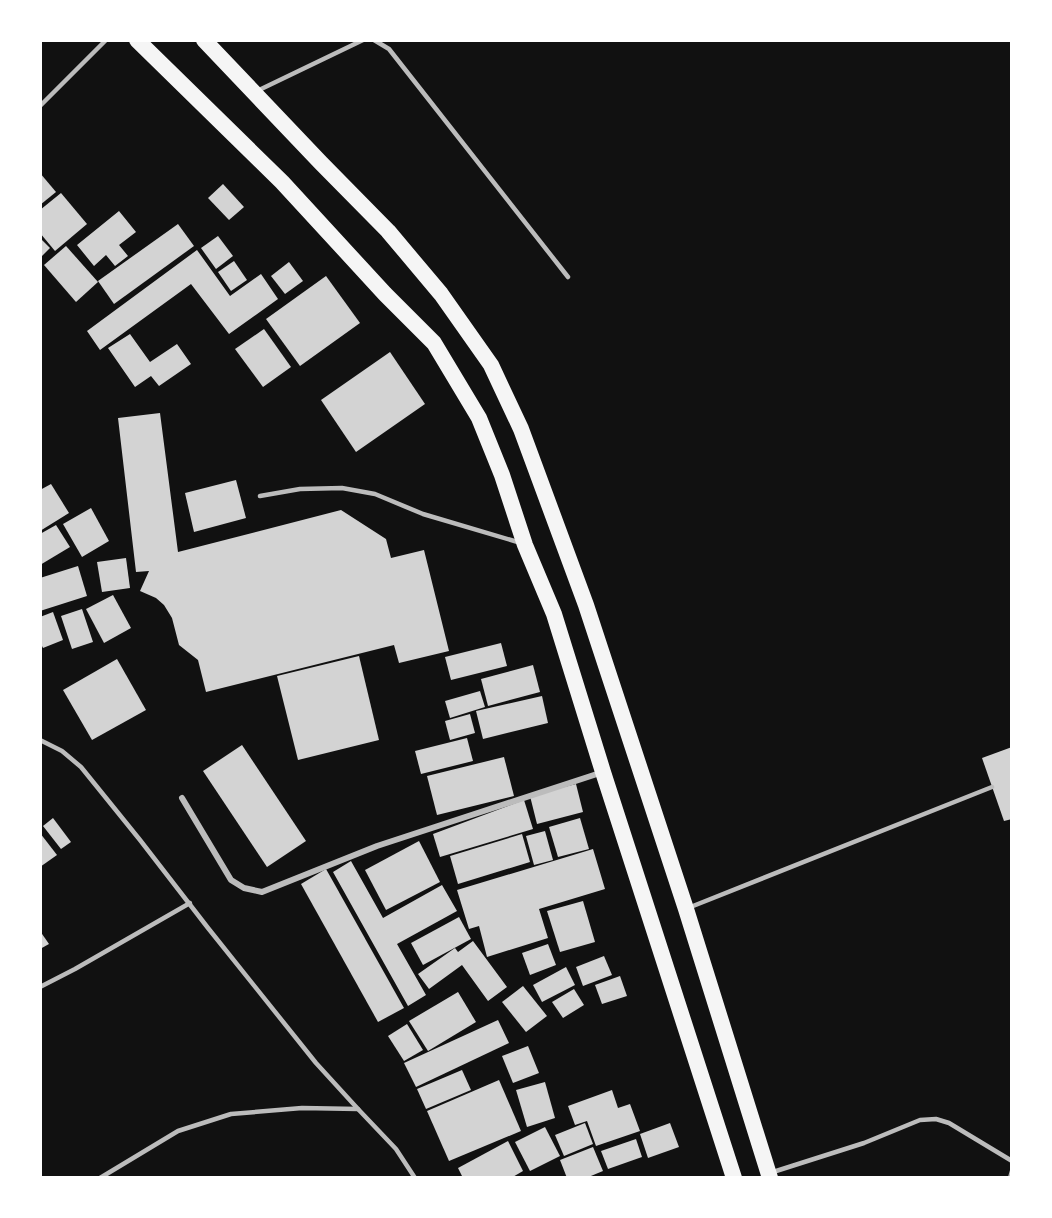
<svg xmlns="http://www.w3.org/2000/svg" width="1052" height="1218" font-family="'Libre Baskerville',serif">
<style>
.building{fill:#d3d3d3}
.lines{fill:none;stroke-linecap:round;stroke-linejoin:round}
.service{stroke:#bcbcbc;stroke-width:4.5}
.minor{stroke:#bcbcbc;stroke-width:6}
.trunk{stroke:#f5f5f5;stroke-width:16}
</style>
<rect width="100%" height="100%" fill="#111"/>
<!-- building -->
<g class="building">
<polygon points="40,173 56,192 40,205"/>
<polygon points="223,184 244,207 229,220 208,198"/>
<polygon points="61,193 87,224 55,251 40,233 40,210"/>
<polygon points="119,211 136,232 119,245 128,256 115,266 106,255 94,266 77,245"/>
<polygon points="178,224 194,246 114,304 98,281"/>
<polygon points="218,236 233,256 216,269 201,248"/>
<polygon points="40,238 50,248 40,258"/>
<polygon points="66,246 98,282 76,302 44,265"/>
<polygon points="197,250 230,296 261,274 278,299 229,334 191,284 100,350 87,331"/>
<polygon points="234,261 247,280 231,291 218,272"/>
<polygon points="289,262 303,281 285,294 271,276"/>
<polygon points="326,276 360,323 300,366 266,319"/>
<polygon points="264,329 291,367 263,387 235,349"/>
<polygon points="130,334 150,362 177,344 191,364 159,386 151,376 135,387 108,348"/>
<polygon points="390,352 425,404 356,452 321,400"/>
<polygon points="160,413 178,552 341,510 386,539 391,558 424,550 449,651 399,663 394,645 206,692 198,660 179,645 172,618 164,605 156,598 140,591 149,571 136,572 118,418"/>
<polygon points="236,480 246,518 194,532 185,493"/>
<polygon points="51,484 69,513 40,531 40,490"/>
<polygon points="91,508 109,541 82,557 63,524"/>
<polygon points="56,525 70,547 40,565 40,534"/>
<polygon points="126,558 130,588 102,592 97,562"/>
<polygon points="78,566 87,596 40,611 40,578"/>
<polygon points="113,595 131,628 104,643 86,609"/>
<polygon points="82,609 93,642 72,649 61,616"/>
<polygon points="53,612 63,640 43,648 40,642 40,617"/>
<polygon points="501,643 507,666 451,680 445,657"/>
<polygon points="359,656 379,740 298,760 277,676"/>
<polygon points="117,659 146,710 92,740 63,690"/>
<polygon points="533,665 540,692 488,706 481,679"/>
<polygon points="480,691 485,707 450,718 445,701"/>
<polygon points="542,696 548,723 483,739 476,711"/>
<polygon points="470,714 475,733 450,740 445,721"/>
<polygon points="467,738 473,761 421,774 415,751"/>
<polygon points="242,745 306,841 267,867 203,771"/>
<polygon points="1012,747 1012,819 1004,821 982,758"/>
<polygon points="504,757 514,796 437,815 427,776"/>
<polygon points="576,784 583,812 537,824 530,796"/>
<polygon points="524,800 533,829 440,857 433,834"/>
<polygon points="53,818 71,842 61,849 43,826"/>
<polygon points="580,818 589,849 558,857 549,827"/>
<polygon points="545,831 553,860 534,865 526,836"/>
<polygon points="40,833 57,855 40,867"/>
<polygon points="522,834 530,862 458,884 450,856"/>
<polygon points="419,841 440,882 386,910 365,870"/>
<polygon points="593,849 605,889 539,909 548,938 487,957 479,926 469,929 457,890"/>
<polygon points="351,861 383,918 442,885 457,911 397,944 426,995 408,1006 333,872"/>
<polygon points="326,869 404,1008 378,1022 301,884"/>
<polygon points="583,901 595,942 560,952 547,911"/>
<polygon points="459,917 471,939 423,965 411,943"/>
<polygon points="40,931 49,944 40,949"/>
<polygon points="473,941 507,987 488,1001 462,965 429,989 418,974 455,948 458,952"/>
<polygon points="548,944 556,965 530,975 522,953"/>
<polygon points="604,956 612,975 583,986 576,967"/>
<polygon points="566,967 575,985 542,1002 533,985"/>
<polygon points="620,976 627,996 602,1004 595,985"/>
<polygon points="523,986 547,1016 526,1032 502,1002"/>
<polygon points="574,989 584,1005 563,1018 552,1002"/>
<polygon points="458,992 476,1022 428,1051 409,1021"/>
<polygon points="498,1020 509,1043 416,1087 404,1063"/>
<polygon points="407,1024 423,1050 404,1061 388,1036"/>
<polygon points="528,1046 539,1073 513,1083 502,1056"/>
<polygon points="462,1070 471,1090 426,1109 417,1089"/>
<polygon points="499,1080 521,1131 449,1161 427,1111"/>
<polygon points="545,1082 555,1118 527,1127 516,1090"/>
<polygon points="612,1090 618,1108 630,1104 640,1131 596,1146 587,1121 575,1125 568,1106"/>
<polygon points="585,1123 593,1144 564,1156 555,1135"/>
<polygon points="670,1123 679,1147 648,1158 640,1134"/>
<polygon points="545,1127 560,1156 530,1171 515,1142"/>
<polygon points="636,1139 642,1157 608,1169 601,1151"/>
<polygon points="508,1141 523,1171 511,1178 463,1178 458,1168"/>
<polygon points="593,1147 603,1171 586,1178 567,1178 560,1160"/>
</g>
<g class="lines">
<!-- service -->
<g class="service">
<polyline points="374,40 389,49 568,277"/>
<polyline points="257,91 363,40"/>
<polyline points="40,106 106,40"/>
<polyline points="260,496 300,489 342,488 375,494 423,514 521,543"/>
<polyline points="40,740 62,751 81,767 140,840 208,928 316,1063 358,1109"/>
<polyline points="688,908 992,787"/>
<polyline points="40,987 75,969 190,903"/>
<polyline points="773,1172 864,1143 920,1120 936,1119 949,1123 1012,1161"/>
<polyline points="100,1178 178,1131 231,1114 302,1108 358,1109 396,1149 415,1178"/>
<polyline points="1010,1178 1012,1171"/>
</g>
<!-- minor -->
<polyline class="minor" points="182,798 231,880 244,888 262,892 377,846 600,773"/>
<!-- trunk -->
<g class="trunk">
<polyline points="137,40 282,182 385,294 434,343 479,418 502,475 525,545 554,614 603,772 734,1178"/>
<polyline points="204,40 321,163 388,231 441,294 491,365 521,429 586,605 686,909 770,1178"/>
</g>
</g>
<!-- border -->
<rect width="1052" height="1218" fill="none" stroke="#ffffff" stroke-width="84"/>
</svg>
